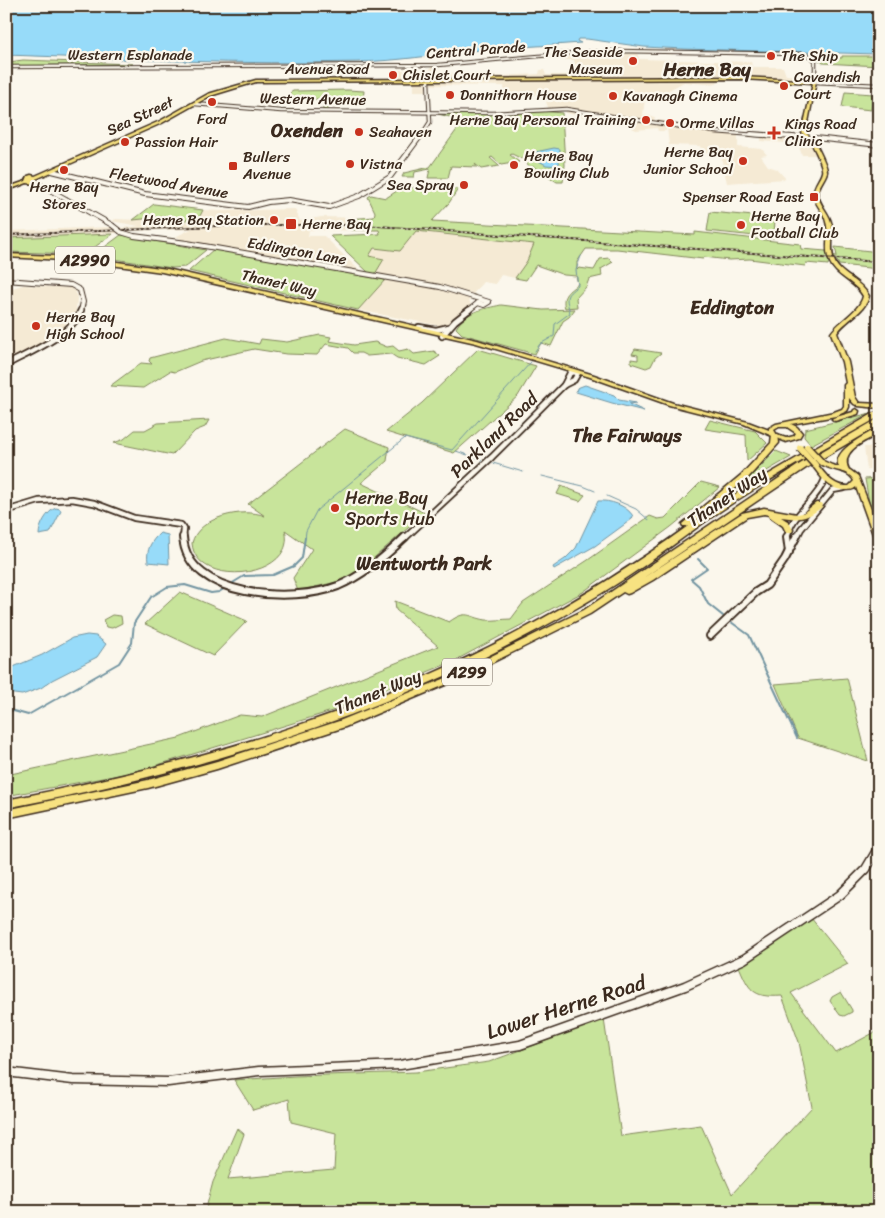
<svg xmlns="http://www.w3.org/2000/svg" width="885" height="1218" font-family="Sriracha,sans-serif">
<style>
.built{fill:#f5ead4}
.green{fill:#c8e49b;stroke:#82875c}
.water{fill:#97dbf9;stroke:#7294a1}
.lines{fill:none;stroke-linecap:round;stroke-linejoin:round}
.stream-far1{stroke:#7294a1;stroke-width:1}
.stream{stroke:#7294a1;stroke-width:2}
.minor-far4-casing{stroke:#3b2a1e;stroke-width:4.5}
.minor-far3-casing{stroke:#3b2a1e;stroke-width:6}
.minor-far2-casing{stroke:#3b2a1e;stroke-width:8}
.minor-far1-casing{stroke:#3b2a1e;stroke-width:10}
.minor-casing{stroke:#3b2a1e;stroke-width:11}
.major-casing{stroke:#3b2a1e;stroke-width:3}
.highway-casing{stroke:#3b2a1e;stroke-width:3}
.minor-far4{stroke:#fbf7ec;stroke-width:2.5}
.minor-far3{stroke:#fbf7ec;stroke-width:4}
.minor-far2{stroke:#fbf7ec;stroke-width:4.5}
.minor-far1{stroke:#fbf7ec;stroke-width:6}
.minor{stroke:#fbf7ec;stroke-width:8}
.major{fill:#f7e281;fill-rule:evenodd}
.highway{fill:#f7e281;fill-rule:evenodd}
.rail-casing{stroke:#3b2a1e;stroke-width:2}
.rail{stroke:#fbf7ec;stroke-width:1;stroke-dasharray:2.5;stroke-linecap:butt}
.minor-bridge-casing{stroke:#3b2a1e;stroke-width:6;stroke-linecap:butt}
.major-bridge-casing{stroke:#3b2a1e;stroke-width:9;stroke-linecap:butt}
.minor-bridge{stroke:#fbf7ec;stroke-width:4}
.major-bridge{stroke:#f7e281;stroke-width:6}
.poi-dot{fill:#c8321e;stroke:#fbf7ec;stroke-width:2}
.labels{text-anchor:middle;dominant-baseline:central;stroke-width:4.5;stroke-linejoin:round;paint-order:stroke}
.far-street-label{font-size:15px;fill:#3b2a1e;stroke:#fbf7ec}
.far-poi-label{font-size:15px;fill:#3b2a1e;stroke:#fbf7ec;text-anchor:start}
.shield{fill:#fbf7ec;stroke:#75685c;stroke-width:1}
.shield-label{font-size:16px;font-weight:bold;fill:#3b2a1e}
.street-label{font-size:18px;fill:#3b2a1e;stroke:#fbf7ec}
.poi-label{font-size:18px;fill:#3b2a1e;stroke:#fbf7ec;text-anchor:start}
.far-district-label{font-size:19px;font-weight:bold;fill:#3b2a1e;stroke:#fbf7ec}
.neighbourhood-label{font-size:19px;font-weight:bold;fill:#3b2a1e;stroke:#fbf7ec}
.near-street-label{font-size:21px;fill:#3b2a1e;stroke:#fbf7ec}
</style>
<rect width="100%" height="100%" fill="#fbf7ec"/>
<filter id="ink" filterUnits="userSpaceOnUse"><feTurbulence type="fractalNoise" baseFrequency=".02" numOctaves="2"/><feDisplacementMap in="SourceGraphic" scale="10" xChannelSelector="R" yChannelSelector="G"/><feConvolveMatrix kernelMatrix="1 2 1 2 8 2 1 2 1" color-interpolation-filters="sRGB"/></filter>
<g filter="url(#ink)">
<!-- built -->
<g class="built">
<polygon points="587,52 637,52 639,59 751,62 752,67 783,67 786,75 797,76 798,81 742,78 717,79 719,83 705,84 684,82 669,90 668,98 645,98 643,115 655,117 654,120 666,121 666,131 658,131 657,128 636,130 632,128 635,121 605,115 597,120 566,113 566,110 549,110 546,102 549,101 549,95 505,95 504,86 426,85 426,91 414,91 414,79 399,79 399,70 430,70 431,67 436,67 438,72 474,74 478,77 539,74 540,70 544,70 546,75 577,75 574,60 564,60 557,55"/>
<polygon points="673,127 738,135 738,147 762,149 767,155 761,156 768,166 777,169 786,179 727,183 720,153 702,153 700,146 669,145 667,128"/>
<polygon points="761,136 810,141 817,155 802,155 798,144 761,141"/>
<polygon points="295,209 300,221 321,217 374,218 695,235 695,232 800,244 801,249 826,251 828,265 806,263 805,266 750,259 729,260 704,257 703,259 617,249 603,250 535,244 527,261 515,278 501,275 495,284 483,282 473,294 448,287 375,274 384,259 369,256 374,248 400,251 415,231 309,230 308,236 324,236 361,272 181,240 179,238 175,237 191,229 124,231 119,228 139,226 111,221 116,219 142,220 143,218 165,217 164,220 198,220 203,210 220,211"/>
<polygon points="111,227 118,233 6,238 6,231"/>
<polygon points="385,280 454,292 469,299 471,306 463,310 449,324 441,326 358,310"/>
<polygon points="23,285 71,288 75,291 77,297 76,312 70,322 56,334 6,363 6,290"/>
<polygon points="879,434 879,470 867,470 864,447 871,447 869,440"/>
</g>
<!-- green -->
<g class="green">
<polygon points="842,56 879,56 879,66 823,63 814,57 842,58"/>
<polygon points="6,60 9,62 23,60 133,64 6,66"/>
<polygon points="348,90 364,91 363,100 329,100 328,111 323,110 324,99 291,99 289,96 290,93 293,91"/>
<polygon points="845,92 873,94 871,110 842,107"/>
<polygon points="543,111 562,113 565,165 563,182 557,182 534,167 530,167 524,160 512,154 510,155 519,162 501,165 492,157 490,158 499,166 481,169 475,164 477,167 451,166 448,178 428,178 430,169 415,172 414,177 402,177 404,173 430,167 461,124 450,117 438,114 502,114"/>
<path d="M403 187 458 189 449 203 432 221 695 235V232L800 244 801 249 826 251 827 255 837 256 835 247 879 252V269L839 265 837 261 829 260 828 265 806 263 805 266 750 259 729 260 704 257 703 259 617 249H586L577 262V270L579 268 594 270 600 259 609 258 613 262 601 269 602 276 589 279 586 287 576 298 577 307 565 308C561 295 569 291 578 284L576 276 564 275 536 265 526 280 515 278 527 261 534 244 416 231 400 251 374 248 369 256 384 259 375 274 369 273 330 236 380 234 379 230H351L348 219 374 217 375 212 368 197 371 195 386 198Z"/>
<polygon points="154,204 203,210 198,220 164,220 164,217 133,220"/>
<polygon points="710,212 775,218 774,238 707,231"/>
<polygon points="113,234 85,254 6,252 6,238"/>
<polygon points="121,235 206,250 185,267 172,268 89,255 97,249 102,249"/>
<polygon points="214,249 385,280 358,310 189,271"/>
<path d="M501 305 543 310 575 309 569 317 563 321 551 346 541 343 535 354 462 334 456 328C466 311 483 309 501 305Z"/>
<polygon points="320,335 331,337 329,341 354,345 375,342 387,347 393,346 399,351 408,349 414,354 434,351 440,356 426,365 397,358 391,354 367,356 361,353 353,353 348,348 326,344 317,355 286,354 254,349 201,361 175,372 170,371 143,388 110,386 141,363 152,364 149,361 150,358 226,338 259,344 261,339 287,342"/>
<polygon points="478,349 536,366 518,396 454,453 386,432 422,403"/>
<polygon points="635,349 661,353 655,358 651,366 646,368 631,363 631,359 638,360 638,355 632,354"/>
<polygon points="871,413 811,445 804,437 805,429"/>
<polygon points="209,420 205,427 195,431 172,455 114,443 124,439 135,430 145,430 158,423"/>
<polygon points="710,420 755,431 767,443 747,461 746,435 705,429"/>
<path d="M345 429 389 447 387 461 361 483 425 513 367 564 345 580 298 591 293 578 312 549 285 530C299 578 195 590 192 543 198 517 243 507 265 516L248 504Z"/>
<polygon points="776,451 791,457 741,486"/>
<polygon points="879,478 879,525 869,502 865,479"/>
<path d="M701 482 720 487 671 527 583 592 454 661 332 711 135 772 6 796V775L179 738 240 715 262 717 438 646 396 610 395 601 449 622C467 609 468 617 486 620 494 621 503 619 511 619L523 603 588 560 650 516 658 519 665 518Z"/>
<polygon points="561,486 585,495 580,501 557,494"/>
<polygon points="180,592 247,621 213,656 145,624"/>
<polygon points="112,615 121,616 122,623 112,628 106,627 103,620"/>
<polygon points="847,678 868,761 798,738 775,684"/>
<path d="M807 913 848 964 791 993 836 1053 879 1030V1212H205L213 1182 237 1128 244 1134 228 1179 334 1170 336 1133 291 1122 289 1099 253 1110 234 1080 296 1076 416 1072 489 1062 604 1019 621 1136 701 1125 732 1194 812 1107 799 1042 782 996C752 998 749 990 738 964Z"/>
<polygon points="841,992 852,1010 852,1012 844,1016 840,1015 830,1001 832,997"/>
</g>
<!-- water -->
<g class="water">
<path d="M6 6H879V54L684 49 644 47 587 39H578L577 41 581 43C545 46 508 47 471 51 434 55 397 61 358 62 241 65 124 59 6 55Z"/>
<polygon points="554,148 560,149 559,165 558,166 546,165 526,154"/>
<polygon points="585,385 614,395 619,400 636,403 629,404 644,411 612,403 576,392 577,388"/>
<path d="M598 501C610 500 626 505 633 516L632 519 595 546 554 569 553 567 565 559 576 548Z"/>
<path d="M56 508 60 509 61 511 50 533 39 535C39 526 47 511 56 508Z"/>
<path d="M160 533 168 535 169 564 148 562C146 550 151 541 160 533Z"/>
<polygon points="87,635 96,636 106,644 97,657 52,680 41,688 22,695 6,693 6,670 42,655 72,638"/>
</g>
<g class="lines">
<!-- stream-far1 -->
<g class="stream-far1">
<path d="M535 351 540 344 554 336 555 324 570 313C566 297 564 296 578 286L576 270 581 256"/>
<polyline points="456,451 482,460"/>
<polyline points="493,463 523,472"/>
<polyline points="542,476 583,486 595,491"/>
<polyline points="607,496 636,509 649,520"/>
<polyline points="305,539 306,531 317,510 405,438 452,450 531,362"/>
</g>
<!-- stream -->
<g class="stream">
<polyline points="698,559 707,568 691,579 699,586 708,604 723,616"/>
<polyline points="231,584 244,576 273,575 294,566 302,558 305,537"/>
<polyline points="731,622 749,635 797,738"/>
<polyline points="6,709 28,715 119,663 132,643 134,623 151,597 167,587 185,585 211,593 219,592 227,587"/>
</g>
<defs>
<g id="minor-far4">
<polyline points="6,67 438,65 585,52 618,51 800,54 810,56 815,60 815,82 879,85"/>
<polyline points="194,104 281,111 493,113 566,109 715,132 770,136"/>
<polyline points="421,136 430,122 428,80"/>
</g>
<g id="minor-far3">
<polyline points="751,134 806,138"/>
<polyline points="815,138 879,145"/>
<polyline points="52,171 145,194 248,207 268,202 289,200 329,207 359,196 390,177 422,134"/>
<polyline points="34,181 112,225"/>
<polyline points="121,232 134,236 187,243 440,287 489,302 484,305 478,303"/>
<polyline points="6,280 71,285 80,290 83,302 81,311"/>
<polyline points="468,311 478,303"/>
</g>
<g id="minor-far2">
<polyline points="419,327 436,330 449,327"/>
<polyline points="442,336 455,321 469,310"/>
<path d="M6 365C28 353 73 335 81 310"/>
<polyline points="564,385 570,373 575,372"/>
<polyline points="6,511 39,501 72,499 94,503 134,518 181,525 184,529 183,539"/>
<polyline points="404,539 492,457 564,385 574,380 578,373"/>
<path d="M787 539C790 514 817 501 825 479"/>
<polyline points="796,539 801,529 833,490 844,488"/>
</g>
<g id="minor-far1">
<path d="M183 537C187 599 294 603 338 586 364 575 385 557 405 537"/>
<polyline points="787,537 789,552"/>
<polyline points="710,636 756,592 767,585 785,559 796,537"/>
</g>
<polyline id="minor" points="6,1072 73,1080 168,1082 259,1071 400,1065 520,1045 685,986 744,959 840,895 866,869 879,847"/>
<g id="major">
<polygon points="741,77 816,81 806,133 810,137 809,138 807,138 802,133 813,83 741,79 256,82 210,96 162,123 36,179 36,182 34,184 27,183 6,191 6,188 26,181 28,176 31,175 35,176 160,121 208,94 256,80"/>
<path d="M812 139 814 140C817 147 828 166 827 172 825 180 818 185 818 194 819 205 828 211 831 222 835 234 829 248 834 260 839 275 860 279 869 296 865 313 846 319 837 333L848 362 855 397 859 403 856 405 854 404 849 398V407L847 411 836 416 791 424 797 427 802 433 799 438 786 442 784 441 744 424 669 405 590 377 476 343 162 272 82 261 6 257V254L82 257 167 269 477 340 594 375 673 403 748 422 769 430V428L776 424 834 412 842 409 844 406V385L846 383 842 362 831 333C840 320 860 311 863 296 855 281 835 277 829 260 824 248 830 234 826 222 824 211 814 205 814 194 813 185 820 180 822 172 824 166 813 147 810 140ZM779 427H787L796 433 794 436 786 438 777 435 774 430Z"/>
<polygon points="856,409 859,411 858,414 835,421 832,419 833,418 853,412 854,410"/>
<path d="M821 460 832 465 850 470 858 476 879 530V542L875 540 856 487C853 490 850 490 845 490 829 490 821 477 812 465L815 463 817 464C826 475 833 487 849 486L854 481C848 468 828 472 818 462Z"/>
</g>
<g id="highway">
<polygon points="860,403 879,404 879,408 858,406 858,404"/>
<path d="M876 412H879V417C828 446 777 474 728 506 700 524 673 546 645 565 607 591 566 615 524 637 363 723 185 774 6 808V800C183 766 358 717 518 632 578 600 634 565 688 526H683L682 524 741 475 771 443 772 434H778L779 443 747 479 691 524 740 491Z"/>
<path d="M876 420H879V425L806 468 643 578 742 513 764 508 797 514 803 513 816 503H822L823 505 822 507C806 519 801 520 781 517L789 522 793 530 792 532H786L783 526 770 517 769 515 764 514 747 517 653 580 630 593 627 594 623 592 590 614 457 680 345 727 217 769 148 788 6 818V810L148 780 217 761 339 721 451 676 584 610 800 464Z"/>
<path d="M876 429H879V434C865 441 839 451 849 470L848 472H842C842 471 838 465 838 464 835 449 866 435 876 429Z"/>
</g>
</defs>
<!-- minor-far4 casing -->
<use href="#minor-far4" class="minor-far4-casing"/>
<!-- minor-far3 casing -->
<use href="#minor-far3" class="minor-far3-casing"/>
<!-- minor-far2 casing -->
<use href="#minor-far2" class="minor-far2-casing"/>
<!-- minor-far1 casing -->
<use href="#minor-far1" class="minor-far1-casing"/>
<!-- minor casing -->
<use href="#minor" class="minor-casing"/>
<!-- major casing -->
<use href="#major" class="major-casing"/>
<!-- highway casing -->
<use href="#highway" class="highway-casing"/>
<!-- minor-far4 -->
<use href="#minor-far4" class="minor-far4"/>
<!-- minor-far3 -->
<use href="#minor-far3" class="minor-far3"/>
<!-- minor-far2 -->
<use href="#minor-far2" class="minor-far2"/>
<!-- minor-far1 -->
<use href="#minor-far1" class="minor-far1"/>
<!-- minor -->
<use href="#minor" class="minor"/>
<!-- major -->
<use href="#major" class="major"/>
<!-- highway -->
<use href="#highway" class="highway"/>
<defs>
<polyline id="rail" points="6,235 240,225 364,225 879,262"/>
</defs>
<!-- rail casing -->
<use href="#rail" class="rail-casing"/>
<!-- rail -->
<use href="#rail" class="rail"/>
<defs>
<polyline id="minor-bridge" points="112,225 121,232"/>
<g id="major-bridge">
<polyline points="807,447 821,462"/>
<polyline points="800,448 815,465"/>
</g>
</defs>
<!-- minor-bridge casing -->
<use href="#minor-bridge" class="minor-bridge-casing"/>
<!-- major-bridge casing -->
<use href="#major-bridge" class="major-bridge-casing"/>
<!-- minor-bridge -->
<use href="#minor-bridge" class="minor-bridge"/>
<!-- major-bridge -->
<use href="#major-bridge" class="major-bridge"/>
</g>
</g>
<!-- markers -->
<g class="poi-dot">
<circle cx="771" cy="56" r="5"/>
<circle cx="633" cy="61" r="5"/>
<circle cx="393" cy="75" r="5"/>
<circle cx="784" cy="86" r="5"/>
<circle cx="450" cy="95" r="5"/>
<circle cx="613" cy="96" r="5"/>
<circle cx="212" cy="102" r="5"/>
<circle cx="646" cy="120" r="5"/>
<circle cx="670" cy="123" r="5"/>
<circle cx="359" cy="132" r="5"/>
<path d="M771.5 125.5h5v5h5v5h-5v5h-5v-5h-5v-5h5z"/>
<circle cx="125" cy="142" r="5"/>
<circle cx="743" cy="161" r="5"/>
<circle cx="350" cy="164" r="5"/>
<circle cx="514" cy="165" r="5"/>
<rect x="228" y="161" width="10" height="10" rx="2.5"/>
<circle cx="64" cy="170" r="5"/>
<circle cx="464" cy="185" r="5"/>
<rect x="809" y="192" width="10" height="10" rx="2.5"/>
<circle cx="274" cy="220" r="5"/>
<rect x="285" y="218" width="12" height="12" rx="2.5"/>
<circle cx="741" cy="225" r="5"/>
<circle cx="36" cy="326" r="5"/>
<circle cx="335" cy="508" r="5"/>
</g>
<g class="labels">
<!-- far-street labels -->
<g class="far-street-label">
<text transform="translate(476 50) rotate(-4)">Central Parade</text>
<text x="130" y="55">Western Esplanade</text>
<text x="327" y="69">Avenue Road</text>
<text transform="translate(313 99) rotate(1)">Western Avenue</text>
<text transform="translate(140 116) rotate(-25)">Sea Street</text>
<text transform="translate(169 183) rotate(10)">Fleetwood Avenue</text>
<text transform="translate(297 251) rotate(10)">Eddington Lane</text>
<text transform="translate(279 283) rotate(13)">Thanet Way</text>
</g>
<!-- far-poi labels -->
<g class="far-poi-label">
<text x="623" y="52" text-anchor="end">The Seaside<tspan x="623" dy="17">Museum</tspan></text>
<text x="781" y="56">The Ship</text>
<text x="403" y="75">Chislet Court</text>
<text x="794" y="77">Cavendish<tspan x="794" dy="17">Court</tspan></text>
<text x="460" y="95">Donnithorn House</text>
<text x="623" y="96">Kavanagh Cinema</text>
<text x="212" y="119" text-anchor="middle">Ford</text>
<text x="636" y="120" text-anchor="end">Herne Bay Personal Training</text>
<text x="680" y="123">Orme Villas</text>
<text x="785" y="124">Kings Road<tspan x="785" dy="17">Clinic</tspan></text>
<text x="369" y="132">Seahaven</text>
<text x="135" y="142">Passion Hair</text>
<text x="733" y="152" text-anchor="end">Herne Bay<tspan x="733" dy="17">Junior School</tspan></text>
<text x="524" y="156">Herne Bay<tspan x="524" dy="17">Bowling Club</tspan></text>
<text x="243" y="157">Bullers<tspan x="243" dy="17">Avenue</tspan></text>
<text x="360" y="164">Vistna</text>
<text x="454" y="185" text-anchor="end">Sea Spray</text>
<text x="64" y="187" text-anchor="middle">Herne Bay<tspan x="64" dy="17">Stores</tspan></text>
<text x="804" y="197" text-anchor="end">Spenser Road East</text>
<text x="751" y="216">Herne Bay<tspan x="751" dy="17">Football Club</tspan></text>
<text x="264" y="220" text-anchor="end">Herne Bay Station</text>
<text x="302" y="224">Herne Bay</text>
<text x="46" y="317">Herne Bay<tspan x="46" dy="17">High School</tspan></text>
</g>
<!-- shield labels -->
<g class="shield">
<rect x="55" y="246.5" width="60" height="27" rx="4"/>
<rect x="442" y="658.5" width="50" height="27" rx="4"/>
</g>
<g class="shield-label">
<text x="85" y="260">A2990</text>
<text x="467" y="672">A299</text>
</g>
<!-- street labels -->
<g class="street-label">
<text transform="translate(494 435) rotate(-44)">Parkland Road</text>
<text transform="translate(727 497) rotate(-34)">Thanet Way</text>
<text transform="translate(378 692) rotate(-22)">Thanet Way</text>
</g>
<!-- poi labels -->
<g class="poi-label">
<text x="345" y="498">Herne Bay<tspan x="345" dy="21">Sports Hub</tspan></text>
</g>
<!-- far-district labels -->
<g class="far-district-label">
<text x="707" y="69">Herne Bay</text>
<text x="307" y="130">Oxenden</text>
<text x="732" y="307">Eddington</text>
</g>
<!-- neighbourhood labels -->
<g class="neighbourhood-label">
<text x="627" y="435">The Fairways</text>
<text x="424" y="563">Wentworth Park</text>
</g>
<!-- near-street labels -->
<g class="near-street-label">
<text transform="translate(566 1007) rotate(-18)">Lower Herne Road</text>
</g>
</g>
<!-- margin -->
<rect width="885" height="1218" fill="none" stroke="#fbf7ec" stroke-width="25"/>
<rect x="12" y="12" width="860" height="1193" fill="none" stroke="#3b2a1e" stroke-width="2" filter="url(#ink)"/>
</svg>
